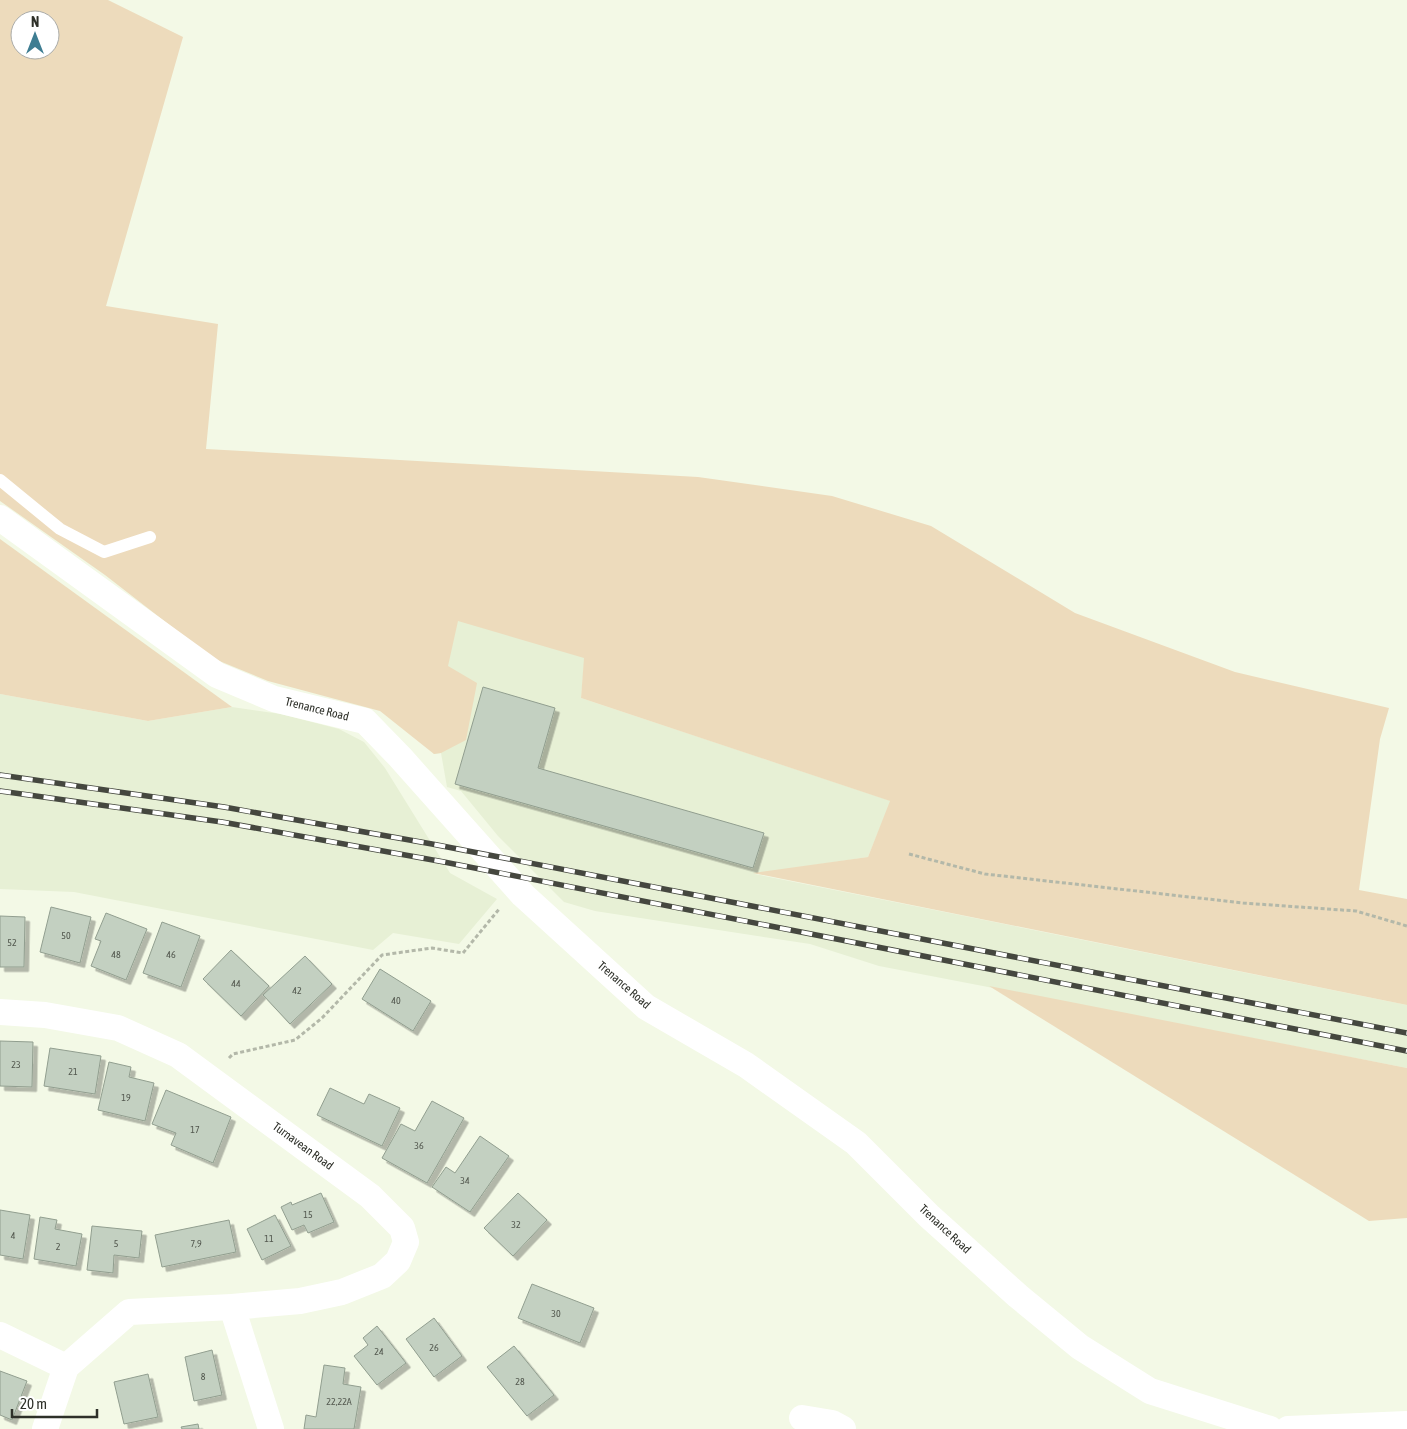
<svg xmlns="http://www.w3.org/2000/svg" width="1407" height="1429" font-family="'Asap Condensed',sans-serif">
<style>
.built{fill:#e7f0d5}
.green{fill:#eddbbc;fill-rule:evenodd}
.building{fill:#c3d0c1;stroke:#919e8f;filter:url(#shadow)}
.lines{fill:none;stroke-linecap:round;stroke-linejoin:round}
.path{stroke:#b3b8a9;stroke-width:3;stroke-dasharray:4 2.5;stroke-linecap:butt}
.lane{stroke:#fff;stroke-width:12}
.street{stroke:#fff;stroke-width:26}
.rail-casing{stroke:#45473f;stroke-width:5.5}
.rail{stroke:#fff;stroke-width:4;stroke-dasharray:11;stroke-linecap:butt}
.labels{text-anchor:middle;dominant-baseline:central;stroke-width:4.5;stroke-linejoin:round;paint-order:stroke}
.number-label{font-size:10px;fill:#53584f}
.street-label{font-size:12px;fill:#2e3029;stroke:#fff}
</style>
<defs>
<filter id="shadow"><feDropShadow dx="4.5" dy="4.5" stdDeviation="0" flood-color="#0004"/></filter>
</defs>
<rect width="100%" height="100%" fill="#f3f9e6"/>
<!-- built -->
<g class="built">
<polygon points="381,605 587,634 581,698 891,801 868,857 755,874 1407,1005 1407,1068 879,966 810,944 595,911 564,902 498,836 461,791 447,787 441,753 434,754 423,733"/>
<polygon points="0,694 148,721 232,707 281,714 339,729 364,742 385,768 450,873 497,899 459,944 393,933 373,950 74,892 0,889"/>
</g>
<!-- green -->
<g class="green">
<path d="M0 0H108L183 37 106 306 218 324 206 449 698 477 832 496 931 526 1075 613 1235 672 1389 708 1380 739 1359 890 1407 899V1005L753 873 868 857 890 801 581 698 584 658 458 621 448 666 477 683 466 740 441 753 434 754 380 711 268 681 212 658 105 575 0 501ZM20 20H50V50H20Z"/>
<polygon points="0,539 232,707 148,721 0,694"/>
<polygon points="989,986 1407,1068 1407,1218 1369,1221"/>
</g>
<!-- building -->
<g class="building">
<polygon points="483,687 555,708 538,768 764,833 753,868 455,784"/>
<polygon points="51,907 91,917 80,963 40,952"/>
<polygon points="106,913 147,929 126,980 91,966 101,941 95,939"/>
<polygon points="0,916 25,917 24,967 0,967"/>
<polygon points="162,922 200,936 181,987 143,973"/>
<polygon points="231,950 269,986 241,1016 203,979"/>
<polygon points="305,956 332,984 290,1024 263,995"/>
<polygon points="380,969 431,1001 413,1031 362,999"/>
<polygon points="0,1041 33,1042 32,1087 0,1086"/>
<polygon points="50,1048 101,1056 95,1094 44,1086"/>
<polygon points="109,1062 131,1067 129,1077 154,1083 145,1121 98,1110"/>
<polygon points="330,1088 364,1104 369,1094 400,1108 382,1146 317,1115"/>
<polygon points="166,1090 231,1117 213,1163 171,1145 176,1133 152,1124"/>
<polygon points="432,1101 464,1118 427,1183 382,1158 401,1124 415,1131"/>
<polygon points="480,1136 509,1156 470,1212 432,1187 446,1167 455,1173"/>
<polygon points="321,1193 334,1222 308,1233 304,1225 292,1230 281,1207 291,1202 292,1205"/>
<polygon points="518,1193 547,1220 513,1256 484,1228"/>
<polygon points="0,1210 30,1215 23,1259 0,1255"/>
<polygon points="275,1215 291,1246 262,1260 247,1229"/>
<polygon points="40,1217 57,1220 55,1229 82,1234 76,1266 34,1259"/>
<polygon points="229,1220 236,1252 162,1267 155,1235"/>
<polygon points="92,1226 142,1231 139,1258 114,1255 113,1273 87,1270"/>
<polygon points="532,1284 594,1308 580,1343 518,1318"/>
<polygon points="434,1318 462,1356 434,1377 406,1339"/>
<polygon points="377,1326 406,1363 377,1385 354,1356 368,1345 363,1338"/>
<polygon points="514,1346 554,1395 527,1416 487,1367"/>
<polygon points="212,1350 222,1395 194,1401 185,1357"/>
<polygon points="324,1365 345,1368 343,1384 361,1387 354,1429 304,1429 306,1415 316,1417"/>
<polygon points="0,1371 27,1381 12,1420 0,1415"/>
<polygon points="148,1374 158,1417 124,1424 114,1382"/>
<polygon points="198,1424 199,1429 182,1429 181,1427"/>
</g>
<g class="lines">
<!-- path -->
<g class="path">
<polyline points="909,854 985,874 1243,903 1356,911 1407,926"/>
<polyline points="229,1058 233,1054 295,1040 322,1018 382,955 432,948 463,953 500,908"/>
</g>
<!-- lane -->
<polyline class="lane" points="0,480 60,529 104,552 150,537"/>
<!-- street -->
<g class="street">
<polyline points="0,518 217,675 274,699 365,721 400,757 523,895 646,1007 746,1065 856,1143 929,1216 1018,1296 1080,1347 1150,1391 1270,1429"/>
<polyline points="0,1012 45,1015 118,1028 178,1055 370,1196 402,1228 406,1242 398,1261 382,1276 342,1292 300,1301 232,1307 129,1312 66,1367 45,1429"/>
<polyline points="232,1307 271,1429"/>
<polyline points="0,1335 66,1367"/>
<polyline points="802,1418 832,1423 843,1429"/>
<polyline points="1288,1429 1407,1424"/>
</g>
<defs>
<g id="rail">
<polyline points="0,775 224,807 432,844 1407,1033"/>
<polyline points="0,791 222,822 444,862 1407,1051"/>
</g>
</defs>
<!-- rail casing -->
<use href="#rail" class="rail-casing"/>
<!-- rail -->
<use href="#rail" class="rail"/>
</g>
<g class="labels">
<!-- number labels -->
<g class="number-label">
<text x="66" y="935">50</text>
<text x="12" y="942">52</text>
<text x="116" y="954">48</text>
<text x="171" y="954">46</text>
<text x="236" y="983">44</text>
<text x="297" y="990">42</text>
<text x="396" y="1000">40</text>
<text x="16" y="1064">23</text>
<text x="73" y="1071">21</text>
<text x="126" y="1097">19</text>
<text x="195" y="1129">17</text>
<text x="419" y="1145">36</text>
<text x="465" y="1180">34</text>
<text x="308" y="1214">15</text>
<text x="516" y="1224">32</text>
<text x="13" y="1235">4</text>
<text x="269" y="1238">11</text>
<text x="116" y="1243">5</text>
<text x="196" y="1243">7,9</text>
<text x="58" y="1246">2</text>
<text x="556" y="1313">30</text>
<text x="434" y="1347">26</text>
<text x="379" y="1351">24</text>
<text x="203" y="1376">8</text>
<text x="520" y="1381">28</text>
<text x="339" y="1401">22,22A</text>
</g>
<!-- street labels -->
<g class="street-label">
<text transform="translate(317 709) rotate(14)">Trenance Road</text>
<text transform="translate(624 985) rotate(41)">Trenance Road</text>
<text transform="translate(303 1146) rotate(36)">Turnavean Road</text>
<text transform="translate(945 1229) rotate(43)">Trenance Road</text>
</g>
</g>
<!-- north arrow -->
<g transform="translate(35 35)"><circle r="24" fill="#ffffff" stroke="#abaca9"/>
<path d="M0-4L9 19L0 12L-9 19Z" fill="#3e7d92"/>
<text y="-8" font-size="14" font-weight="bold" text-anchor="middle" fill="#2e3029">N</text>
</g>
<!-- scale -->
<path d="M12 1409v8h85v-8" fill="none" stroke="#2e3029" stroke-width="2.5"/>
<text x="20" y="1409" font-size="15" fill="#2e3029" stroke="#ffffff" stroke-width="4" paint-order="stroke">20 m</text>
</svg>
